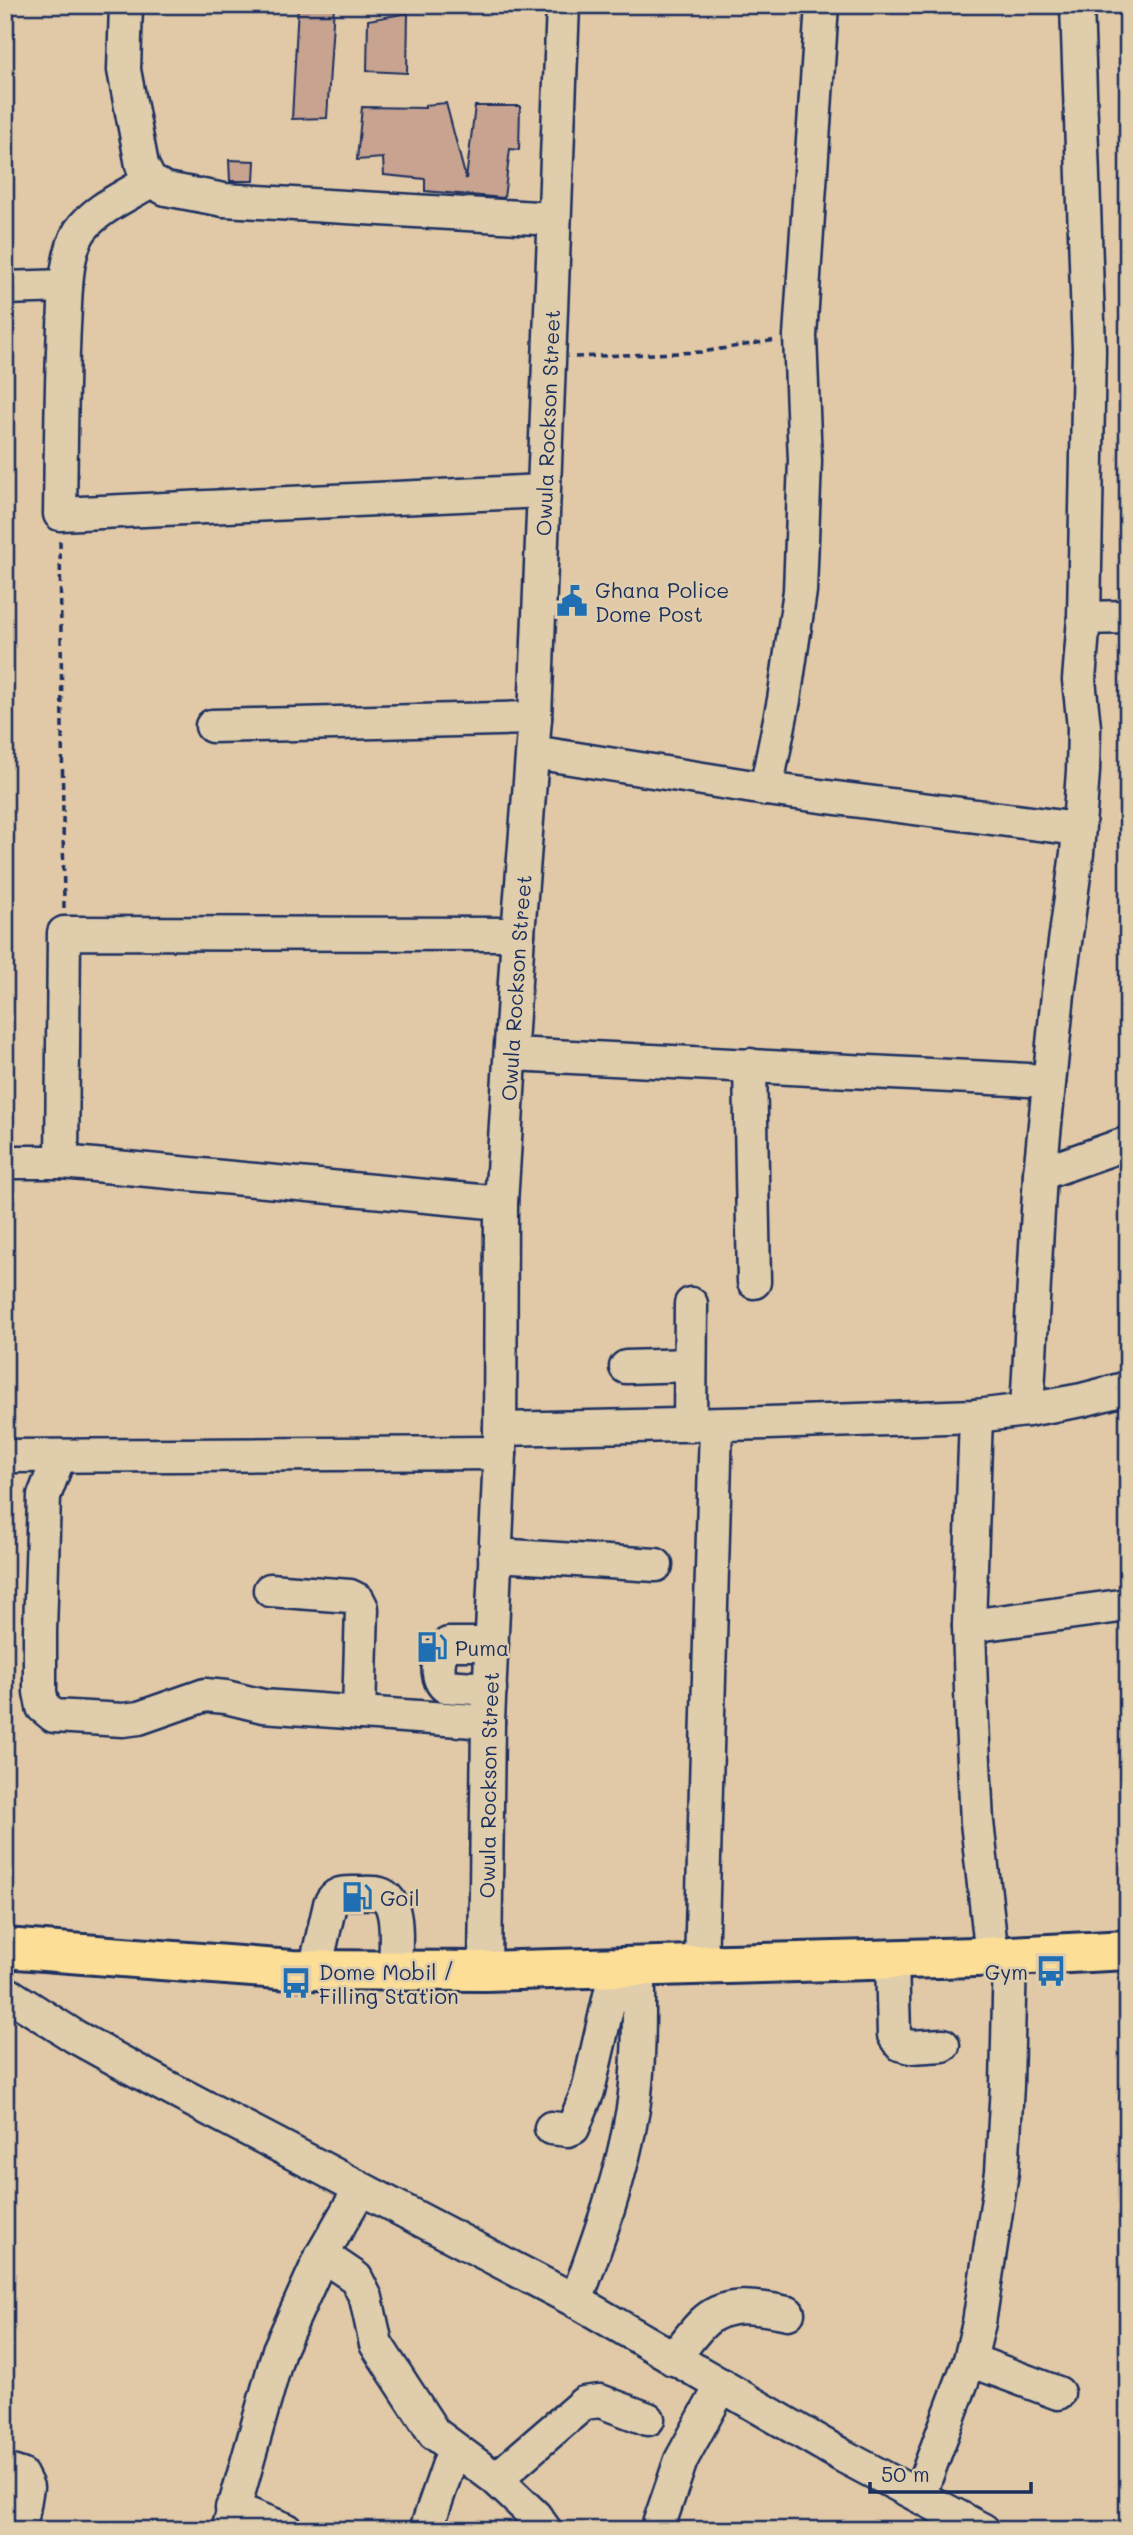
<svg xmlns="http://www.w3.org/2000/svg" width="1133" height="2535" font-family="Mali,sans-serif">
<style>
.building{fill:#c7a390;stroke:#1b2f5e;stroke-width:2}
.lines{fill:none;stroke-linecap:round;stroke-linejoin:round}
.minor-casing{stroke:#1b2f5e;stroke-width:37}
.major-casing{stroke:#1b2f5e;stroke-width:44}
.path{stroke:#1b2f5e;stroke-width:3.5;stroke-dasharray:7 5;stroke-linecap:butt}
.minor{stroke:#dfcdab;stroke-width:32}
.major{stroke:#fcde96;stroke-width:38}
.labels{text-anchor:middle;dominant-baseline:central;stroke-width:5;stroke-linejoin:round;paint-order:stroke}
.street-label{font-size:21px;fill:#1b2f5e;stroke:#dfcdab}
.poi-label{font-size:21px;fill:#1b2f5e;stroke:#dfcdab;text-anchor:start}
</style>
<rect width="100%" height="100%" fill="#e1c9a7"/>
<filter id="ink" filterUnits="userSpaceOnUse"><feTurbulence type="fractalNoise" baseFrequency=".0143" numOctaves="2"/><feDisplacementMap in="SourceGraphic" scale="14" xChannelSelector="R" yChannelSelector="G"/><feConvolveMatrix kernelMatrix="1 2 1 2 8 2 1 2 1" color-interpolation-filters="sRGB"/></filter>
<g filter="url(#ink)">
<!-- building -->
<g class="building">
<polygon points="298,5 334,5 327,118 292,119"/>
<polygon points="408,13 407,73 367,71 368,20"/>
<polygon points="446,103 466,179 475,106 520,106 519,150 510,149 504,198 425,191 425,179 384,175 383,158 357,160 362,107 425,108 425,105"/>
<polygon points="229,160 255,161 254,181 230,181"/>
</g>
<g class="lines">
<defs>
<g id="minor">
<polyline points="126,5 124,70 142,165 150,181 166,189 224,200 554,219"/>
<path d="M150 181C127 196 95 209 80 231 64 257 66 297 64 326 61 389 61 451 60 514L543 491"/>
<polyline points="5,288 66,286"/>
<polyline points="1084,618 1128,617"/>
<polyline points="212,726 535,718"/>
<polyline points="533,752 766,789 1078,829"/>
<polyline points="766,789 784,700 800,591 805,461 800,336 822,5"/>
<polyline points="512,1054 1049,1081"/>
<polyline points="750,1065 754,1282"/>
<polyline points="5,1162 62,1162 501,1203"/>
<polyline points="62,1162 64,933 518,934"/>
<polyline points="1040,1174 1128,1143"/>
<polyline points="626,1367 690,1365"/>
<polyline points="1027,1410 1040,1174 1058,994 1077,853 1083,771 1084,727 1079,680 1084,618 1089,349 1077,5"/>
<polyline points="976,1416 969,1626 972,1722 977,1822 992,1957"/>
<polyline points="690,1425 691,1304"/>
<polyline points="500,1429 768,1423 976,1416 1027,1410 1082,1400 1128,1388"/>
<polyline points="5,1456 500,1453"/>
<polyline points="59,1457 44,1496 40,1632 40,1692 43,1707 54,1716 123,1720 139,1718 205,1695 226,1697 263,1706 488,1722"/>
<polyline points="495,1555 656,1565"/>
<polyline points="270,1590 350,1596 358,1600 362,1608 359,1713"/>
<polyline points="969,1626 1128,1605"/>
<path d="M490 1689 445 1686C435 1678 437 1651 448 1644H492"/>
<polyline points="892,1960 894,2035 900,2044 911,2047 943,2045"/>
<path d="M701 1966C705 1786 712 1605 716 1425"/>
<path d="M315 1970 330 1904C336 1891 345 1893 358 1893 365 1893 374 1892 380 1894 402 1900 395 1952 395 1971"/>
<path id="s1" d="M485 1971 488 1722 500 1453 501 1203 518 934 535 718 563 5"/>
<polyline points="5,1992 74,2036 163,2085 576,2301 843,2456 983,2530"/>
<polyline points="551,2128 568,2130 573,2128 588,2091 616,1969"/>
<polyline points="322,2255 356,2278 366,2298 376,2344 434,2433 496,2479 535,2516 545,2530"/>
<path d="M576 2301C599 2238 622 2175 633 2109 640 2063 639 2015 639 1968"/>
<path d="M673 2359C684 2346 694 2330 706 2320 729 2300 761 2308 788 2313"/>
<polyline points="970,2360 1058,2393"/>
<polyline points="5,2470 21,2475 27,2487 20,2530"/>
<polyline points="496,2479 584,2403 600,2401 648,2419"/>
<polyline points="919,2496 970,2360 979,2323 1002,2172 1007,2085 1010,1956"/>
<polyline points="232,2508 287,2530"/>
<polyline points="228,2530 279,2350 322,2255 360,2189"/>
<polyline points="426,2530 454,2449"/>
<polyline points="657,2530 681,2460 722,2385"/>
</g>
<polyline id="major" points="5,1948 292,1970 485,1971 1010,1956 1128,1950"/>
</defs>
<!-- minor casing -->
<use href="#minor" class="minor-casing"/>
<!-- major casing -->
<use href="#major" class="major-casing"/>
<!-- path -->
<g class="path">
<polyline points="575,357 702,352 776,340"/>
<polyline points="60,541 64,908"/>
</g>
<!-- minor -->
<use href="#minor" class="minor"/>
<!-- major -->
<use href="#major" class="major"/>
</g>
</g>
<!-- icons -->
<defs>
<symbol id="civic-bare" viewBox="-9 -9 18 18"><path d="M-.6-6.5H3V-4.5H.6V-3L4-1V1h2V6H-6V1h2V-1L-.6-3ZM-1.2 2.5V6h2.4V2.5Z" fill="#1f6fb2" stroke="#dfcdab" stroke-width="2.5" paint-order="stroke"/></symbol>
<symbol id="fuel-bare" viewBox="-9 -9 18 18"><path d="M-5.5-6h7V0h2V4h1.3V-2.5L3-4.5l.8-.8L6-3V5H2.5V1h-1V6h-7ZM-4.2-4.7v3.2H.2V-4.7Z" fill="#1f6fb2" stroke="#dfcdab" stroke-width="2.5" paint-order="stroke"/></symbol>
<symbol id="bus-bare" viewBox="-9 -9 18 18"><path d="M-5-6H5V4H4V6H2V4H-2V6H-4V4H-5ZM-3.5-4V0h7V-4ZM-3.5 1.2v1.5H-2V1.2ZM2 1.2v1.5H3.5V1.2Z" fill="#1f6fb2" stroke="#dfcdab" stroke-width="2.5" paint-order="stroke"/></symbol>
</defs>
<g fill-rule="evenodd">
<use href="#civic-bare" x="550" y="579" width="44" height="44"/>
<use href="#fuel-bare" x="410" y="1625" width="44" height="44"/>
<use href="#fuel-bare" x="335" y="1875" width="44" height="44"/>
<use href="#bus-bare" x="1029" y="1949" width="44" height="44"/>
<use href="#bus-bare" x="274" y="1961" width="44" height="44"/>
</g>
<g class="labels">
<!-- street labels -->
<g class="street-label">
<text stroke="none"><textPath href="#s1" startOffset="1550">Owula Rockson Street</textPath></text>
<text stroke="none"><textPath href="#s1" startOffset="984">Owula Rockson Street</textPath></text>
<text stroke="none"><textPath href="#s1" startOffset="186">Owula Rockson Street</textPath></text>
</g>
<!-- poi labels -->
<g class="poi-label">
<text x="595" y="589">Ghana Police<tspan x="595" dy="24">Dome Post</tspan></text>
<text x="455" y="1647">Puma</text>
<text x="380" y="1897">Goil</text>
<text x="319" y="1971">Dome Mobil /<tspan x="319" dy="24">Filling Station</tspan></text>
<text x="1028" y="1971" text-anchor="end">Gym</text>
</g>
</g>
<!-- margin -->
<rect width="1133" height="2535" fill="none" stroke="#dfcdab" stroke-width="28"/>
<rect x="14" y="14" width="1105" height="2507" fill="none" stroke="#1b2f5e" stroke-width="2.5" filter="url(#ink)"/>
<!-- scale -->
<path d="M870 2482v10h161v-10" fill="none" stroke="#1b2f5e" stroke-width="3.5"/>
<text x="881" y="2482" font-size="21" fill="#1b2f5e" stroke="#dfcdab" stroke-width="5" paint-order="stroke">50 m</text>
</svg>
